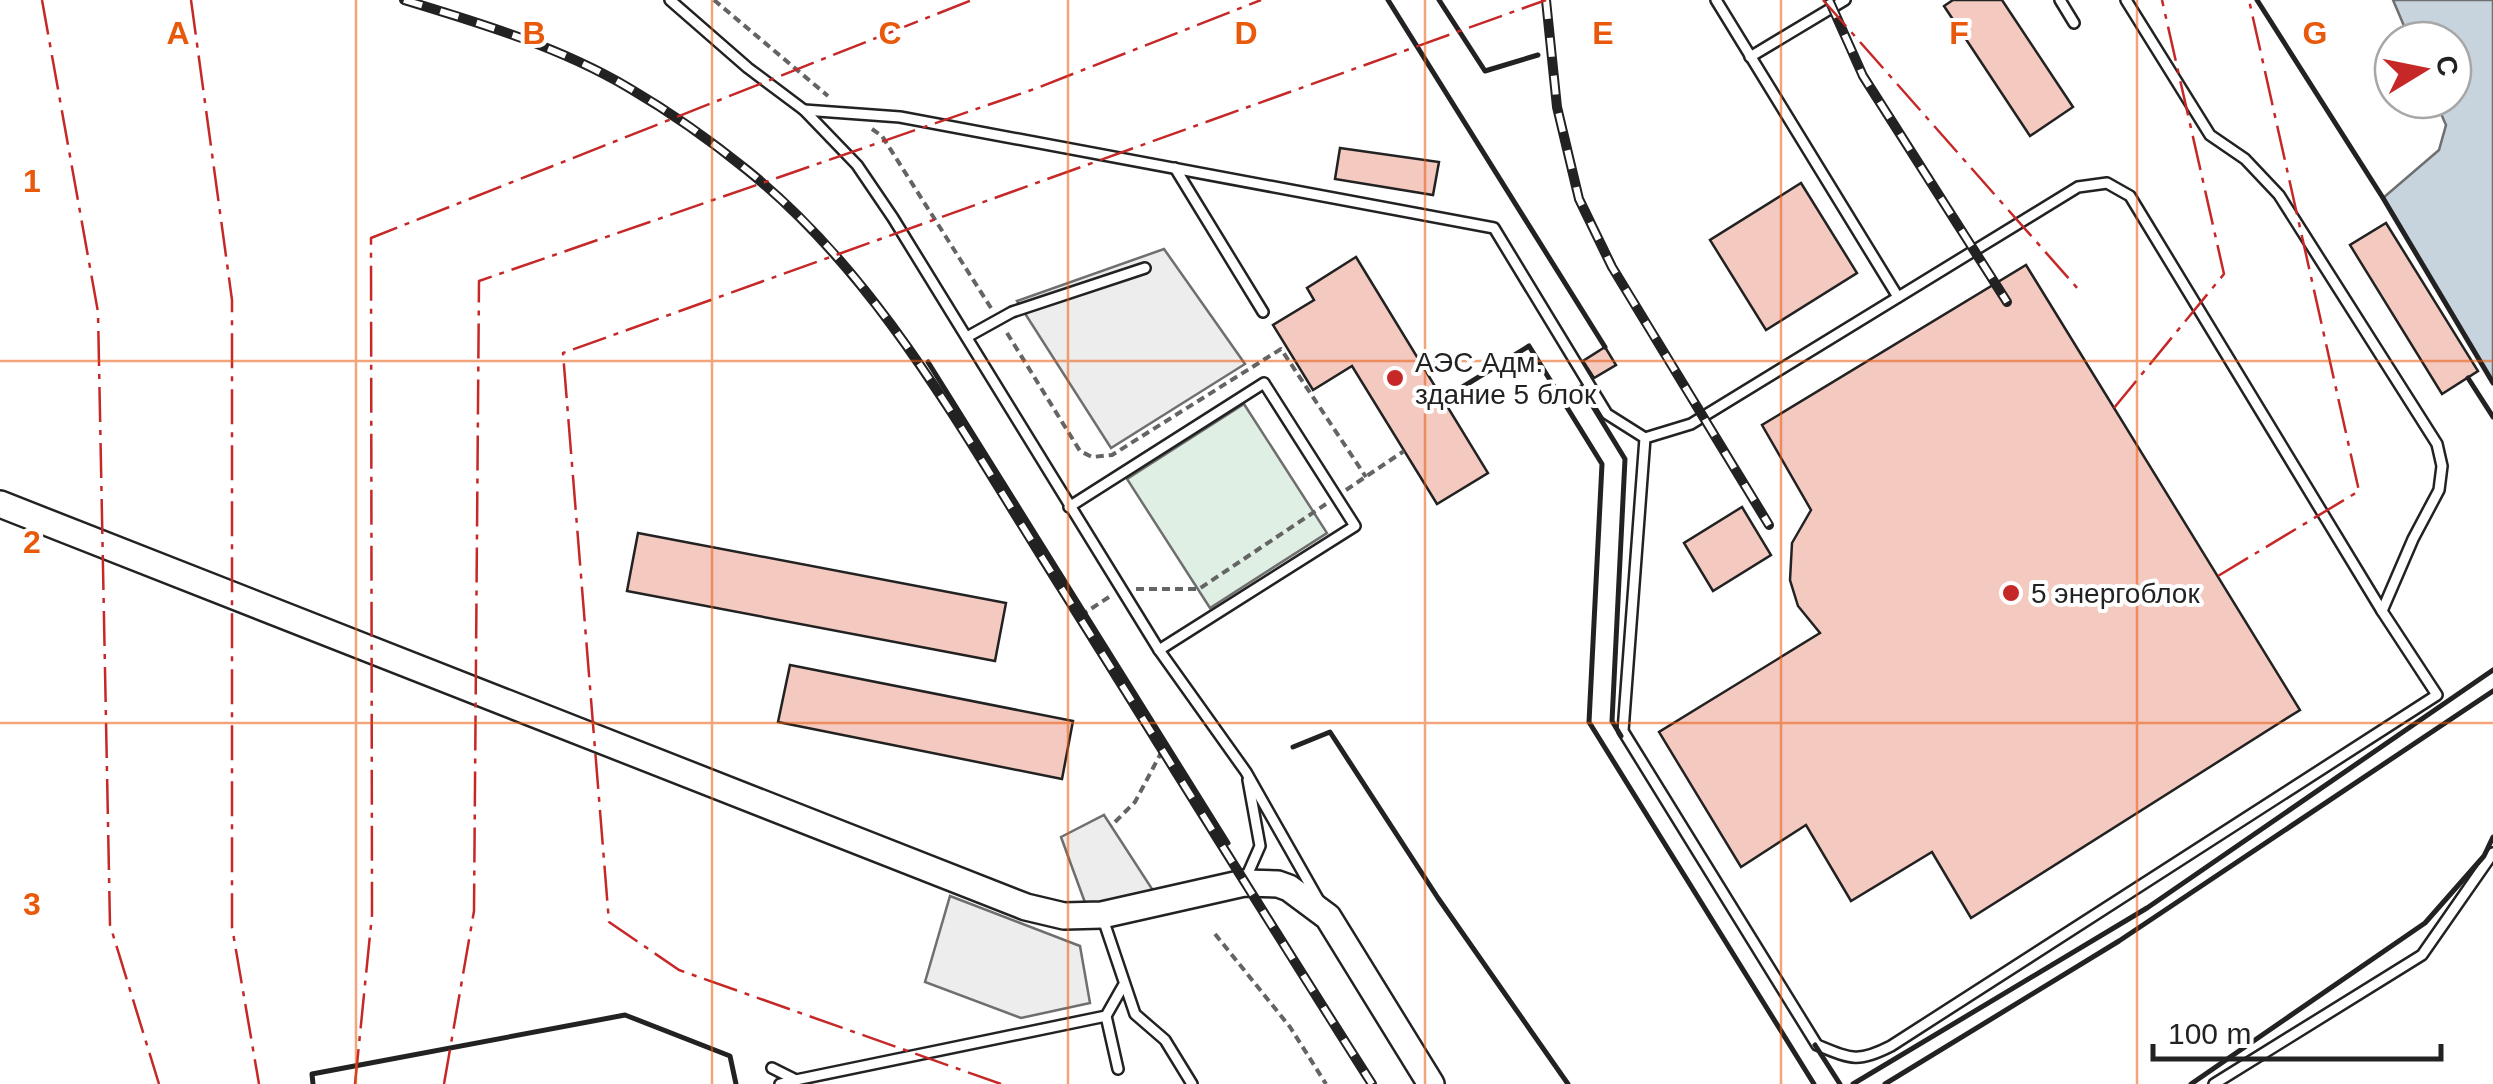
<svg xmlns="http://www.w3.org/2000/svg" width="2493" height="1084" font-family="Arial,sans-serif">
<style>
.green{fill:#e0efe3;stroke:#6f6f6f;stroke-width:2.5}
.parking{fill:#ededed;stroke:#6f6f6f;stroke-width:2.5}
.water{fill:#c7d3dd;stroke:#6f6f6f;stroke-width:2.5}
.building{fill:#f3c9c0;stroke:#222;stroke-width:2.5}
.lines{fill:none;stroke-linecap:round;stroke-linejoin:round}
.service-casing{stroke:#222;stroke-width:14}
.secondary-casing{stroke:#222;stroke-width:30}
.path{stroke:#646464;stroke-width:4;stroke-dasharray:8 5;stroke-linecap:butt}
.service{stroke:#fff;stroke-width:9}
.secondary{stroke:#fff;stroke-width:25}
.rail-casing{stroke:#222;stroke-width:10}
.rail{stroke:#fff;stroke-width:6;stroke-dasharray:19;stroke-linecap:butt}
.wall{stroke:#222;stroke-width:5}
.power{stroke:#c62828;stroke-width:2.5;stroke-dasharray:35 8 5 8;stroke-linecap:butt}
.grid{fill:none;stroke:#e8590c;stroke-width:2.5;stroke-opacity:0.55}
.poi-dot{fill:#c62828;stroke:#fff;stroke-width:4}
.labels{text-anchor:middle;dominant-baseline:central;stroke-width:8;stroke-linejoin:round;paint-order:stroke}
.poi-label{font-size:28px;fill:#222;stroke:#fff;text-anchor:start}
.grid-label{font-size:32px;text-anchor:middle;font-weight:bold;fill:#e8590c;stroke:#fff;stroke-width:8;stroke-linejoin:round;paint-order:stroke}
</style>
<rect width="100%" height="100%" fill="#fff"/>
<!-- green -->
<polygon class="green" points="1244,404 1327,533 1210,608 1127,479"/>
<!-- parking -->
<g class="parking">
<polygon points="1164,249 1245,364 1111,448 1017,301"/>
<polygon points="1104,815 1156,895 1087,908 1061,837"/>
<polygon points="950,896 1080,946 1090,1003 1021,1018 925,982"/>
</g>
<!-- water -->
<polygon class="water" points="2393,0 2493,0 2493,383 2383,198 2439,150 2446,125 2435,100 2453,100 2453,40 2410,40"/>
<!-- building -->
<g class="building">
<polygon points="1953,0 2002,0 2073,107 2030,136 1944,6"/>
<polygon points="1340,148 1439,162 1433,195 1335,179"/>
<polygon points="1801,183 1857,273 1766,330 1710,240"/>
<polygon points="2386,223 2478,371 2442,394 2350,245"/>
<polygon points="1356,257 1488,473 1437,504 1352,366 1313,390 1273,325 1314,300 1307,288"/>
<polygon points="2026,265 2300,710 1971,918 1932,852 1851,901 1806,825 1741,867 1659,732 1820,633 1798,606 1790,580 1792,543 1811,510 1762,425"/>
<polygon points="1605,347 1616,365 1594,378 1583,361"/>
<polygon points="1742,507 1771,555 1713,591 1684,543"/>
<polygon points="638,533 1006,603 995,661 627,591"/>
<polygon points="790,665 1073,721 1062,779 778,722"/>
</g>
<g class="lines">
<defs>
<g id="service">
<polyline points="670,0 748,68 804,110 857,165 893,218 1159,650 1246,772 1318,899"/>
<polyline points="1716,0 1898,297"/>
<polyline points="2060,0 2074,23"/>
<polyline points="2126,0 2210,135 2245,159 2279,195 2437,444 2442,466 2439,490 2413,539 2382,611"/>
<polyline points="1750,57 1845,0"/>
<path d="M804 110 900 117 1494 228 1607 414 1645 438 1691 424 2078 187 2107 183 2130 196 2382 611 2437 695 1891 1046C1858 1063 1851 1059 1817 1045L1623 731 1645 438"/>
<polyline points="1175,168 1263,312"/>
<polyline points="967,337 1012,312 1145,268"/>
<polyline points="1069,507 1264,383 1355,526 1159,650"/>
<polyline points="1245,880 1260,846 1248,780"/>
<polyline points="1103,919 1135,1014 1165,1040 1192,1084"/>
<polyline points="772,1068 796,1080 1106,1016"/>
<polyline points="1118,1069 1106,1016 1123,986"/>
<polyline points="780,1084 796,1080"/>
<polyline points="2214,1084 2422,955 2493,853"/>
</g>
<polyline id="secondary" points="0,504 1026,907 1064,916 1102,915 1244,883 1278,884 1289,888 1328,917 1431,1084"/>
</defs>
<!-- service casing -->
<use href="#service" class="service-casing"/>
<!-- secondary casing -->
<use href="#secondary" class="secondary-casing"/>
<!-- path -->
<g class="path">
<polyline points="714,0 828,96"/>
<polyline points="872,129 882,136 991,308"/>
<polyline points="1007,333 1080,451 1092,457 1112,455 1281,349 1366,477"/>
<polyline points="1346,490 1404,451"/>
<polyline points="1136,589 1199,589 1326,504"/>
<polyline points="1109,597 1077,618 1161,753 1135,802 1111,826"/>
<polyline points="1215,934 1290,1027 1326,1084"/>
</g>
<!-- service -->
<use href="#service" class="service"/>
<!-- secondary -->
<use href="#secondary" class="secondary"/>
<defs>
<g id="rail">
<path d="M404 0C480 23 560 47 629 88 670 112 710 140 747 170 875 273 957 422 1043 559 1153 734 1261 910 1372 1084"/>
<polyline points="1546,0 1557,107 1579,199 1612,267 1769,525"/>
<polyline points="1829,0 1863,76 2007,302"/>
</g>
</defs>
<!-- rail casing -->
<use href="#rail" class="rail-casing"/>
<!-- rail -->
<use href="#rail" class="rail"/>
<!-- wall -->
<g class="wall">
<polyline points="1388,0 1605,347"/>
<polyline points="1439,0 1485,71 1538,55"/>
<polyline points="2257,0 2383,198 2493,383"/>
<polyline points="928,362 1228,843"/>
<polyline points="2468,378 2493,417"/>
<polyline points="1581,387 1625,459 1612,721 1621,736"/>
<polyline points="1443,399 1529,346 1602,464 1589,722 1814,1084"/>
<polyline points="1293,747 1330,732 1438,898 1568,1084"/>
<polyline points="1815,1045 1840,1084"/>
<polyline points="313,1084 312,1074 625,1015 730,1056 736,1084"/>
<polyline points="1853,1084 2147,908 2493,670"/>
<polyline points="1885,1084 2119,941 2493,691"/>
<polyline points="2191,1084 2425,923 2484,856 2493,837"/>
</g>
<!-- power -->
<g class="power">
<polyline points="42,0 98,312 110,925 159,1084"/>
<polyline points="191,0 232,300 232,927 259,1084"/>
<polyline points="1823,0 2078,289"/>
<polyline points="2114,408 2224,274 2162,0"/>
<polyline points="2218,576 2359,491 2249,0"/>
<polyline points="355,1084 372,915 371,238 972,0"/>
<polyline points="444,1084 474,911 479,281 1037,88 1261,0"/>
<polyline points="1001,1084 679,970 609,922 563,353 1546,0"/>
</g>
</g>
<!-- grid -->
<path class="grid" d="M356 0V1084M712 0V1084M1068 0V1084M1425 0V1084M1781 0V1084M2137 0V1084M0 361H2493M0 723H2493"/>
<!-- markers -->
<g class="poi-dot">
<circle cx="1395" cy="378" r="10"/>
<circle cx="2011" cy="593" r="10"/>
</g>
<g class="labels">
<!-- poi labels -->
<g class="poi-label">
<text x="1415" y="362">АЭС Адм.<tspan x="1415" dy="32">здание 5 блок</tspan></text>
<text x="2031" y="593">5 энергоблок</text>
</g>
</g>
<g class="grid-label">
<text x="178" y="44">A</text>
<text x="534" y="44">B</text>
<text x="890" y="44">C</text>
<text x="1246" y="44">D</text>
<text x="1603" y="44">E</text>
<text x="1959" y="44">F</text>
<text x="2315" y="44">G</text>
<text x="32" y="192">1</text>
<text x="32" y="553">2</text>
<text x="32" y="915">3</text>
</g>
<!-- north arrow -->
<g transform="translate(2423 70) rotate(80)"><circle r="48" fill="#ffffff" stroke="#a7a7a7" stroke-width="2.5"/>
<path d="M0-8L18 38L0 25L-18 38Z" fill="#c62828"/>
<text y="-15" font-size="28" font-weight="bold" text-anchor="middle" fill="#222222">С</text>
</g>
<!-- scale -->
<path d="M2153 1044v15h288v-15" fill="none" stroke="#222222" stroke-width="5"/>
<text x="2168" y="1044" font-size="30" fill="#222222" stroke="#ffffff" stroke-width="8" paint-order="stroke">100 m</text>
</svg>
